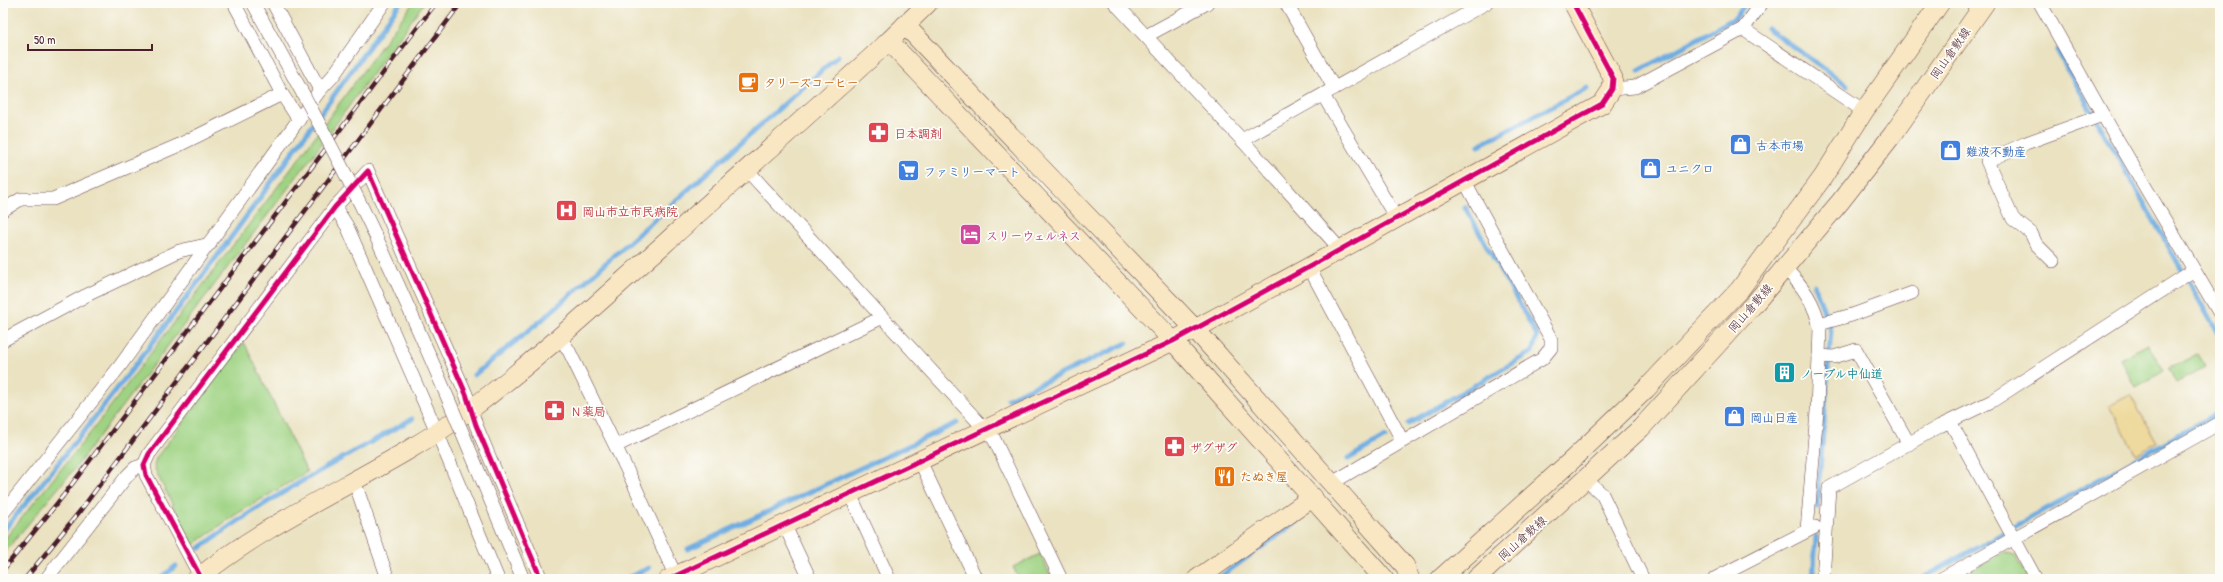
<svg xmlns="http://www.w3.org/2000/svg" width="2223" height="582" font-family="'Patrick Hand','Klee One',sans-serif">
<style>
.green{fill:#9fd383;stroke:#747957}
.sand{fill:#eeda9e;stroke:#9c7c64}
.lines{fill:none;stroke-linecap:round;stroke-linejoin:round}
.stream{stroke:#70ade2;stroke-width:5}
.street-casing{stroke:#623c42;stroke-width:14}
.secondary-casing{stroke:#623c42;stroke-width:20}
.street{stroke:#fff;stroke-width:13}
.secondary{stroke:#f9e7c3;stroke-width:19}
.rail-casing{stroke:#4a1f2b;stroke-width:4.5}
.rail{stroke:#fdfcf7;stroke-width:3;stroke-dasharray:9;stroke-linecap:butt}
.street-bridge-casing{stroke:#623c42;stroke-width:14;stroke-linecap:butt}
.street-bridge{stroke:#fff;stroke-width:13}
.cycleway-casing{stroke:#fdfcf7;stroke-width:8}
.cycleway{stroke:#d6006c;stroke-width:5}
.labels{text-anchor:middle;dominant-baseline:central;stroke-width:3.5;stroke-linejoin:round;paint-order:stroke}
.street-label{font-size:12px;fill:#4a1f2b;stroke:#fdfcf7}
.food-label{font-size:12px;font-weight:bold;fill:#c56008;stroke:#fdfcf7;text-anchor:start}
.health-label{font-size:12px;font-weight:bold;fill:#be3a42;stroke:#fdfcf7;text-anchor:start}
.shop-label{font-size:12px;font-weight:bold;fill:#366cbe;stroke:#fdfcf7;text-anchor:start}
.hotel-label{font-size:12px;font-weight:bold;fill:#b23c85;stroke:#fdfcf7;text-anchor:start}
.culture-label{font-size:12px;font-weight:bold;fill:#0d838f;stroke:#fdfcf7;text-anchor:start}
</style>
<rect width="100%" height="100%" fill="#fdfcf7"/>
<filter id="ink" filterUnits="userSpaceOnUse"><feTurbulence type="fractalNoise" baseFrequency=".025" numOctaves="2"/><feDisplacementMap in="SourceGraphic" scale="8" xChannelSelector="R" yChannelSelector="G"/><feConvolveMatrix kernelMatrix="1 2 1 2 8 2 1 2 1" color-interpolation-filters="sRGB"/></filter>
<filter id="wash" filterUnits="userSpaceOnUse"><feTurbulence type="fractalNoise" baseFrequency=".012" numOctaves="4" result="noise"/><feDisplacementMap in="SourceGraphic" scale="16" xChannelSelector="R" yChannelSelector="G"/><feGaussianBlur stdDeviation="0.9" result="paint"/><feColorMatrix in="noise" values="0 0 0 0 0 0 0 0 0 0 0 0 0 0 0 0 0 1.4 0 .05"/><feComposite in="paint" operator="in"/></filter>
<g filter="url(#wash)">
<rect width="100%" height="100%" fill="#eae2c1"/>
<!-- green -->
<g class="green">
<polygon points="413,3 424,3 314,154 151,368 76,467 3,554 3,541 91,432 294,165"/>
<polygon points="244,342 307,472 235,515 193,545 157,474 154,466 156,458"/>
<polygon points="2148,344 2164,371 2136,387 2120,359"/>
<polygon points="2197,354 2205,367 2176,383 2169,369"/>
<polygon points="2005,552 2015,555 2029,579 1957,579"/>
<polygon points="1040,554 1052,578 1019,579 1013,567"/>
</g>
<!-- sand -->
<polygon class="sand" points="2130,395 2157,442 2136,454 2109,406"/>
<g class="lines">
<!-- stream -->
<g class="stream">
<polyline points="1767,28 1847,85"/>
<polyline points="2057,50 2220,337"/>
<polyline points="1639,71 1735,18 1746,3"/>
<polyline points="1479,145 1587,88"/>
<polyline points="1814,285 1831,330 1817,507"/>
<polyline points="474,375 543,319 838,56"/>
<polyline points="1008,399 1127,343"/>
<polyline points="1408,424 1532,352 1537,335 1465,207"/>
<polyline points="1348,459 1385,437"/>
<path d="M3 531C144 362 272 182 400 3"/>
<path d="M200 548C266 498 340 460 412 419"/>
<polyline points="688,549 957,423"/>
<polyline points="160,579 176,566"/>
<polyline points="625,579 649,568"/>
<polyline points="1217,579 1298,521"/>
<polyline points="1813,579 1816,537"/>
<polyline points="1921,579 2220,412"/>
</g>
</g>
</g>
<g filter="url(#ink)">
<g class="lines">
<defs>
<g id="street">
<polyline points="234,3 282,94 299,120"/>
<polyline points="273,3 320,90"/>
<polyline points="1115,3 1242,140 1340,249"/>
<polyline points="1286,3 1334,88"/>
<polyline points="2040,3 2103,115 2220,314"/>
<polyline points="1743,29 1864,111"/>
<polyline points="1146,36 1207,3"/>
<polyline points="1612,89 1635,87 1743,29 1762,3"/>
<polyline points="1323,95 1396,218"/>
<polyline points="1242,140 1486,3"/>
<polyline points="747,170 994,439 1061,579"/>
<polyline points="335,207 347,226 437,432 498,579"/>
<polyline points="3,210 21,199 53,199 177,146 282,94"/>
<polyline points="2053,261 2036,244 2031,233 2013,219 1987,161 2026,143 2103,115"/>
<polyline points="1309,267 1402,440"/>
<path d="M1785 269C1803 285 1815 304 1820 328L1817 411 1807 530"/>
<polyline points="1819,324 1852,315 1912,293"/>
<polyline points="560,337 569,351 632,480 677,579"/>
<polyline points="3,340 85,296 179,251 210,244"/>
<polyline points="1819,356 1834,357 1856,350 1909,444"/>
<polyline points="1951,423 2036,579"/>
<polyline points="616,446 881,318"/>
<polyline points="920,461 976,579"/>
<polyline points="354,480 388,579"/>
<polyline points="1586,480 1602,494 1643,579"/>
<polyline points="1332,483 1542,359 1551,348 1551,339 1464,180"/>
<polyline points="850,494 889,579"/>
<polyline points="3,513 120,366 320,90 333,76 384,3"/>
<polyline points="785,526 810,579"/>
<polyline points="200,576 146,475 144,465 149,454 335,207 368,171 466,394 476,425 541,579"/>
<polyline points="46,579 127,476 135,468 144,465"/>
<polyline points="1714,579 1815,527"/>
<polyline points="1823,579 1829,488 1940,426 1992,401 2194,270"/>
<polyline points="1941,579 2220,423"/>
</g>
<g id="secondary">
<polyline points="905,25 1195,329 1405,566 1410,579"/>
<polyline points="889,41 1173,341 1384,579"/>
<path d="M197 579C281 511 384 473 471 409 538 359 600 301 663 245 738 177 814 110 889 41L928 3"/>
<polyline points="669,579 1173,341 1309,267 1602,104 1612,89 1613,78 1573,3"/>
<polyline points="1197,579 1313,497"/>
<polyline points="1440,579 1572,460 1646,389 1740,289 1823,177 1864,111 1940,3"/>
<polyline points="1476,579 1641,428 1755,303 1840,202 1893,134 1985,3"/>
</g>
</defs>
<!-- street casing -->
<use href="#street" class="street-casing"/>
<!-- secondary casing -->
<use href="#secondary" class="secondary-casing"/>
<!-- street -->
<use href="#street" class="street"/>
<!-- secondary -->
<use href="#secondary" class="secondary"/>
<defs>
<g id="rail">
<polyline points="3,570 63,496 436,3"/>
<polyline points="25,579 80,511 461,3"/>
</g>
</defs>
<!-- rail casing -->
<use href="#rail" class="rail-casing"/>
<!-- rail -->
<use href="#rail" class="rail"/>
<defs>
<path id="street-bridge" d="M253 3C293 76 334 148 370 224 425 340 474 460 523 579"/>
</defs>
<!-- street-bridge casing -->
<use href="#street-bridge" class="street-bridge-casing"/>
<!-- street-bridge -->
<use href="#street-bridge" class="street-bridge"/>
<defs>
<g id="cycleway">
<polyline points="200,576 146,475 144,465 149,454 335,207 368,171 466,394 476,425 541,579"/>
<polyline points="669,579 1173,341 1309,267 1602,104 1612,89 1613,78 1573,3"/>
</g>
</defs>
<!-- cycleway casing -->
<use href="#cycleway" class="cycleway-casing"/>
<!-- cycleway -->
<use href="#cycleway" class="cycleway"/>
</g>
</g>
<!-- icons -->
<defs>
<symbol id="cafe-square" viewBox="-11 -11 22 22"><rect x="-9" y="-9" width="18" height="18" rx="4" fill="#e8710a" stroke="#fdfcf7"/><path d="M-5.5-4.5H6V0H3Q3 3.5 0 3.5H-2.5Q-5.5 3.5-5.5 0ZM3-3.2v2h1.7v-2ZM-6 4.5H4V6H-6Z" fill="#fff"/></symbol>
<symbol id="pharmacy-square" viewBox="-11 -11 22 22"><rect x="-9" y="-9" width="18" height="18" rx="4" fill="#e0444e" stroke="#fdfcf7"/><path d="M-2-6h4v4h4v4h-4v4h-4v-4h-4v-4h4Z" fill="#fff"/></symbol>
<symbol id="shop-square" viewBox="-11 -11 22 22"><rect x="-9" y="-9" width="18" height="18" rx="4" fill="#3f7fe0" stroke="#fdfcf7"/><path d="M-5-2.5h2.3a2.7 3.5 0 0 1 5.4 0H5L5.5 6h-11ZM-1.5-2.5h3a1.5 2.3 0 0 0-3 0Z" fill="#fff"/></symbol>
<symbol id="supermarket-square" viewBox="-11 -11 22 22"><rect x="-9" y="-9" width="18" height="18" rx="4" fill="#3f7fe0" stroke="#fdfcf7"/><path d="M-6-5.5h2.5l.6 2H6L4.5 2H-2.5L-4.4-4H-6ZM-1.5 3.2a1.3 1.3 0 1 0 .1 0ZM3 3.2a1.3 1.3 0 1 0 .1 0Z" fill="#fff"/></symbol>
<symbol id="hospital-square" viewBox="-11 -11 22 22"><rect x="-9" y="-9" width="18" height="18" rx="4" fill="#e0444e" stroke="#fdfcf7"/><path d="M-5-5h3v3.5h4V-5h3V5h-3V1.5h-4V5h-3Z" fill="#fff"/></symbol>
<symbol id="hotel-square" viewBox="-11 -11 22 22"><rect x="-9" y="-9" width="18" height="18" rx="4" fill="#d1479c" stroke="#fdfcf7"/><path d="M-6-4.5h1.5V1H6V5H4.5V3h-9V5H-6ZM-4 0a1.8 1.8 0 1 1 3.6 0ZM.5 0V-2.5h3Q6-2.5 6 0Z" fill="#fff"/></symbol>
<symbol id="building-square" viewBox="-11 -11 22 22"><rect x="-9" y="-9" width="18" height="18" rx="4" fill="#0f9aa8" stroke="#fdfcf7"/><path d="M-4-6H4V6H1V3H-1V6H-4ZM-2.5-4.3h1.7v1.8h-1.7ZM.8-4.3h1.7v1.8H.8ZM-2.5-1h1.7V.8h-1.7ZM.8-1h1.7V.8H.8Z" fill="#fff"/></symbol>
<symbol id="restaurant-square" viewBox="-11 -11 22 22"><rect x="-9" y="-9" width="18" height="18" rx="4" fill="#e8710a" stroke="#fdfcf7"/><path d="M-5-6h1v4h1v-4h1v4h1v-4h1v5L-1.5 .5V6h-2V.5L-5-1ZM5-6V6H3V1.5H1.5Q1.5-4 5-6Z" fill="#fff"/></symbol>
</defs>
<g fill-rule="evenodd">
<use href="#cafe-square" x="736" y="70" width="25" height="25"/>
<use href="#pharmacy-square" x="866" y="120" width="25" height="25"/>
<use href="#shop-square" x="1728" y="132" width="25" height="25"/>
<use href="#shop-square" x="1938" y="138" width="25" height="25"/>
<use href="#shop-square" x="1638" y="156" width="25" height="25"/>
<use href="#supermarket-square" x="896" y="158" width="25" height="25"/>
<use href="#hospital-square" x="554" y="198" width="25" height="25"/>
<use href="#hotel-square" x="958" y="222" width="25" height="25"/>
<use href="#building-square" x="1772" y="360" width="25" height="25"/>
<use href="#pharmacy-square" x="542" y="398" width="25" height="25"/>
<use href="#shop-square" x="1722" y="404" width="25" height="25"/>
<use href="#pharmacy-square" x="1162" y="434" width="25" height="25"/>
<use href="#restaurant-square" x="1212" y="464" width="25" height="25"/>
</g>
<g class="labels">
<!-- street labels -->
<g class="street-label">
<text transform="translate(1950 53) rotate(-55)">岡山倉敷線</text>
<text transform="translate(1750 308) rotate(-49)">岡山倉敷線</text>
<text transform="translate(1522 538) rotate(-42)">岡山倉敷線</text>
</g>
<!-- food labels -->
<g class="food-label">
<text x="764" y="82">タリーズコーヒー</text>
<text x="1240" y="476">たぬき屋</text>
</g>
<!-- health labels -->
<g class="health-label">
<text x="894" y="133">日本調剤</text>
<text x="582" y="211">岡山市立市民病院</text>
<text x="570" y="411">Ｎ薬局</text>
<text x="1190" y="447">ザグザグ</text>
</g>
<!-- shop labels -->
<g class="shop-label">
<text x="1756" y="145">古本市場</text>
<text x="1966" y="151">難波不動産</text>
<text x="1666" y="168">ユニクロ</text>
<text x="924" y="171">ファミリーマート</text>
<text x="1750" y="417">岡山日産</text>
</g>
<!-- hotel labels -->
<g class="hotel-label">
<text x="986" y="235">スリーウェルネス</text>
</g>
<!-- culture labels -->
<g class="culture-label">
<text x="1800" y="373">ノーブル中仙道</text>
</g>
</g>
<!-- margin -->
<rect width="2223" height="582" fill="none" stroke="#fdfcf7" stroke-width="16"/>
<!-- scale -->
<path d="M28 44v6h124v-6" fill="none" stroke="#4a1f2b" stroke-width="2"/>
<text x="34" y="44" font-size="12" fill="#4a1f2b" stroke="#fdfcf7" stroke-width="3" paint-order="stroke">50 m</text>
</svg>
